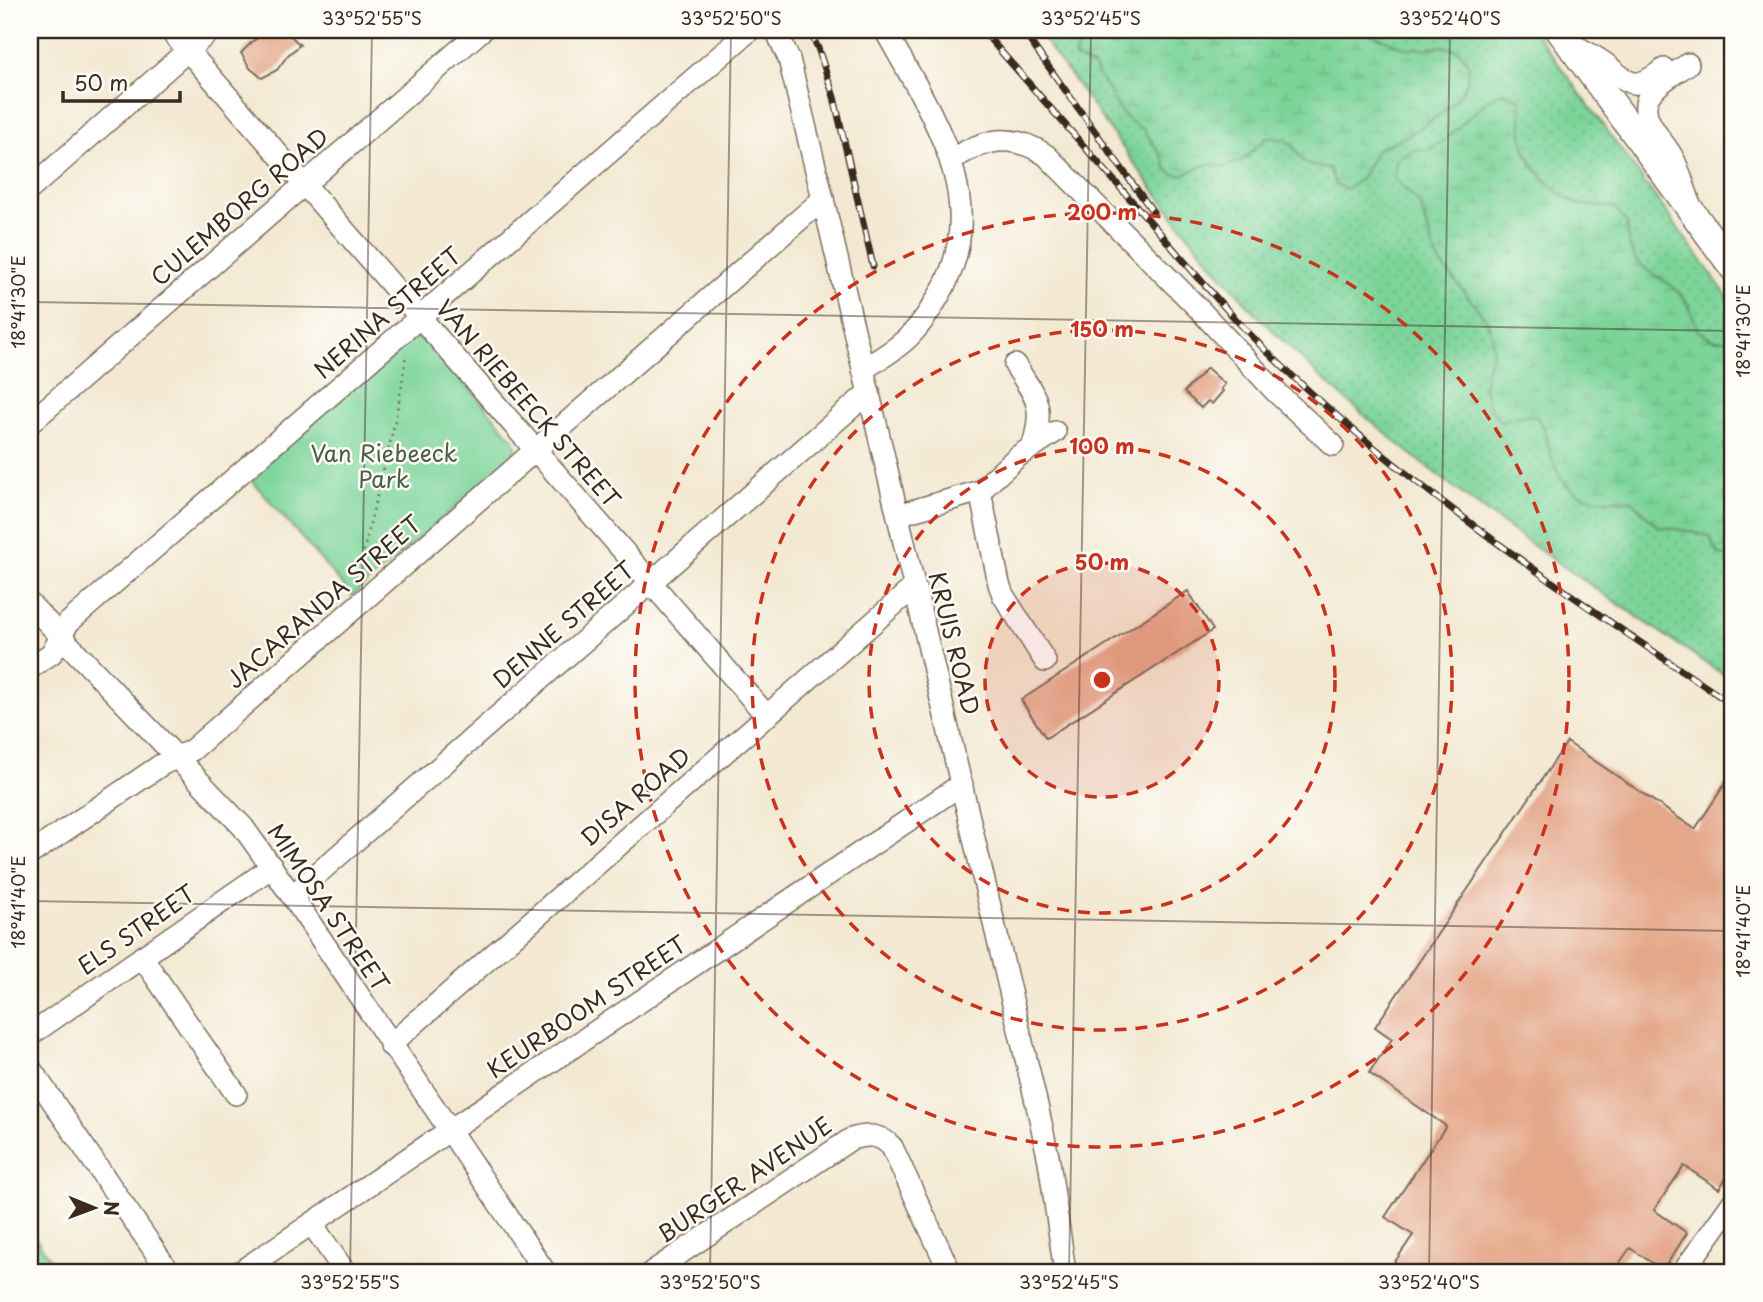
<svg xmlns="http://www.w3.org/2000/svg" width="1763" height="1302" font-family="'Playpen Sans',sans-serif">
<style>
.grass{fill:url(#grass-dots);stroke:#5c7f5c;stroke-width:2}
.wetland{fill:url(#wetland-marsh);stroke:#5c7f5c;stroke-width:2}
.green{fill:#7cd499;stroke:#5c7f5c;stroke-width:2}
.building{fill:#e4a78a}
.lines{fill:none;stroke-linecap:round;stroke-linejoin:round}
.minor-casing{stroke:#7b6c5d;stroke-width:24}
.major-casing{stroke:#7b6c5d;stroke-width:29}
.path{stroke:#7b6c5d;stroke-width:2.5;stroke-dasharray:2 5;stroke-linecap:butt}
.minor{stroke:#fff;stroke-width:21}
.major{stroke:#fff;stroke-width:26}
.rail-casing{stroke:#3b2a1e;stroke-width:7}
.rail{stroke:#fdfcf7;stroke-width:4.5;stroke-dasharray:13;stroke-linecap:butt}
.ticks{fill:none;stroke:#3b2a1e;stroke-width:2;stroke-opacity:0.45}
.ring{fill:none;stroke:#c8321e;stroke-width:3.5;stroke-dasharray:12 9}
.labels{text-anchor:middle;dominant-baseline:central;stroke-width:5;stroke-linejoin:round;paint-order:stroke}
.street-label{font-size:23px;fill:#3b2a1e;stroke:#fdfcf7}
.park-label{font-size:23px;fill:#4e5d43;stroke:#fdfcf7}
.centre{fill:#c8321e;stroke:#fdfcf7;stroke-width:3.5}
.ring-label{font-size:21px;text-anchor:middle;font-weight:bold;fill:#c8321e;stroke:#fdfcf7;stroke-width:5;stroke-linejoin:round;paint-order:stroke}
.neatline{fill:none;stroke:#3b2a1e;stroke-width:2.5}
.ticks-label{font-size:18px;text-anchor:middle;fill:#3b2a1e}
</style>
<defs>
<pattern id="grass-dots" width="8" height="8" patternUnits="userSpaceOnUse" patternTransform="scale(1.75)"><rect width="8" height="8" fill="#7cd499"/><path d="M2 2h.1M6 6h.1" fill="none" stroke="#6cb683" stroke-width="1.8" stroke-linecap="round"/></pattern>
<pattern id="wetland-marsh" width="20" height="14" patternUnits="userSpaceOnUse" patternTransform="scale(1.75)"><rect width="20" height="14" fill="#7cd499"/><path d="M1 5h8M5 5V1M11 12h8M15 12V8" fill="none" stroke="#6cb683"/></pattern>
</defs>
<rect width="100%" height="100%" fill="#fdfcf7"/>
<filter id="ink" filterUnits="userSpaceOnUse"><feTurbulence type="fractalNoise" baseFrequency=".0143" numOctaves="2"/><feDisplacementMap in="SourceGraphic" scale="14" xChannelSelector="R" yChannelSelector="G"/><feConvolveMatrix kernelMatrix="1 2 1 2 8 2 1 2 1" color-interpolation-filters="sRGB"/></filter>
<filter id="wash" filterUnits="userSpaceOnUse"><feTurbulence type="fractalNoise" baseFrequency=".00686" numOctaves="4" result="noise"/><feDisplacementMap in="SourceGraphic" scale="28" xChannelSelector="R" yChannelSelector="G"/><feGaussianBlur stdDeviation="1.57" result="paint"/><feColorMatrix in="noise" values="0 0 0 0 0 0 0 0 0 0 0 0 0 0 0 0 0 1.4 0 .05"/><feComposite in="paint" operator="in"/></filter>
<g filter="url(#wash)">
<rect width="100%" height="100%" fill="#f3e8d1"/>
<!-- grass -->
<path class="grass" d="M1036 30H1534L1733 304V681C1564 567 1390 457 1249 306 1170 221 1107 122 1036 30Z"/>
<!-- wetland -->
<g class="wetland">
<path d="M1145 30H1360L1406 48 1424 49 1441 46 1459 50 1469 65C1468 70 1468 77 1467 82 1458 109 1404 140 1378 148L1361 179 1346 189 1336 185 1329 168 1311 166 1303 161 1292 145 1285 140 1276 138H1266L1244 159 1226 167 1207 164 1182 175 1173 174 1166 168 1164 160 1144 130 1128 120 1122 113 1093 66 1075 58 1077 49 1082 42C1096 40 1105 48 1115 46 1125 44 1135 34 1145 30Z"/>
<path d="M1502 92 1520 99C1522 117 1520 138 1527 154 1535 172 1558 196 1577 203 1588 207 1603 206 1615 208L1627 223C1626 275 1657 267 1683 297 1691 306 1694 321 1699 332L1715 340H1733V558L1718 554 1710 537 1693 532 1657 526 1631 500C1589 502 1562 497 1550 452 1545 434 1549 433 1536 417L1518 416 1500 421 1489 406 1484 388 1486 370 1493 353 1492 335 1486 319 1436 257 1420 204 1394 178 1396 160 1411 150 1429 149 1445 140 1486 101Z"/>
</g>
<!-- green -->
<g class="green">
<polygon points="414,336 425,337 515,441 516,448 511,459 352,596 249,477 408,339"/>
<polygon points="30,1230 59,1272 30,1272"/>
</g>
<g id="blocks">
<!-- building -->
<g class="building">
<polygon points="269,30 285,30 300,45 288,55 277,70 262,78 250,68 241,53 253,41"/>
<polygon points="1207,368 1225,384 1221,389 1223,391 1212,404 1208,401 1201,408 1184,392"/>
<polygon points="1188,591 1213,630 1046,738 1021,700"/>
<polygon points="1567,742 1695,829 1733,772 1733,1167 1719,1189 1684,1166 1654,1210 1687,1233 1663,1270 1630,1248 1613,1272 1388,1272 1413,1235 1385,1217 1446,1126 1369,1073 1392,1039 1375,1027"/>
</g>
</g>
</g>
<g filter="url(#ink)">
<use href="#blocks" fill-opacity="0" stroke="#7b6c5d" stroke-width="2"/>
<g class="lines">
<defs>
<g id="minor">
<polyline points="170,30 767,716"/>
<polyline points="776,30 789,59 823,199 1039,1114 1049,1161 1065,1272"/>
<path d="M1573 45C1584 51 1597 57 1607 65 1632 87 1636 90 1664 69"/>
<path d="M951 160C984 139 1011 132 1046 155L1198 308 1276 392 1333 445"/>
<polyline points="30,189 211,30"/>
<path d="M1688 197C1683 185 1680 172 1674 160 1666 142 1636 118 1649 96 1657 83 1676 73 1688 64"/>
<path d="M1015 365C1036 398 1045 404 1033 445"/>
<path d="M863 369C903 346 919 332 941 292 993 200 929 110 885 30"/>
<polyline points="30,423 482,30"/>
<polyline points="980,491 999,584 1003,595 1045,661"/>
<polyline points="898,515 980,491 1017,457 1055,432"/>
<polyline points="30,604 243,827 292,896 545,1272"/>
<polyline points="30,668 52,653 68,623 750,30"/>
<polyline points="30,854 161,765 192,750 823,199"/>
<polyline points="292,896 869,392"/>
<polyline points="142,957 236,1094"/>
<polyline points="30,1035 272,867"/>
<polyline points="390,1045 914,587"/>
<polyline points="30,1068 169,1272"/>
<polyline points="312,1224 345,1272"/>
<polyline points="240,1272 962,784"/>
<path d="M652 1272 851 1139C868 1134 880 1134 892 1147L950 1272"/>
<polyline points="1683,1272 1733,1202"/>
</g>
<polyline id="major" points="1559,30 1733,268"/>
</defs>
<!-- minor casing -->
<use href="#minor" class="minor-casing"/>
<!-- major casing -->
<use href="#major" class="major-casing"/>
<!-- path -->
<path class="path" d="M358 579C372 503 398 430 406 353"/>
<!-- minor -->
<use href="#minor" class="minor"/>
<!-- major -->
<use href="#major" class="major"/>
<defs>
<g id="rail">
<polyline points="809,30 818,48 834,97 873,266"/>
<path d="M982 30C1039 95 1096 160 1153 225 1195 274 1238 325 1285 369 1422 498 1578 601 1733 705"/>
<polyline points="1022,30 1153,212"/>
</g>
</defs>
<!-- rail casing -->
<use href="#rail" class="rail-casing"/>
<!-- rail -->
<use href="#rail" class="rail"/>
</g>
</g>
<!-- ticks -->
<path class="ticks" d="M30 302 1733 331M30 901 1733 931M350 1272 372 30M710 1272 731 30M1069 1272 1091 30M1429 1272 1450 30"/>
<!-- distance rings -->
<circle cx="1102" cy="680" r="117" fill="#c8321e" fill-opacity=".12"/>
<g class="ring">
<circle cx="1102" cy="680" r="117"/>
<circle cx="1102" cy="680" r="233"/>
<circle cx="1102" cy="680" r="350"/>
<circle cx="1102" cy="680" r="467"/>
</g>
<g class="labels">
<!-- street labels -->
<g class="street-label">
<text transform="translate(239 206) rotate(-41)">CULEMBORG ROAD</text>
<text transform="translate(387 312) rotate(-41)">NERINA STREET</text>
<text transform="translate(529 403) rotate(49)">VAN RIEBEECK STREET</text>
<text transform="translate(323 601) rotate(-41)">JACARANDA STREET</text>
<text transform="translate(563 624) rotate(-41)">DENNE STREET</text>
<text transform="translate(955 643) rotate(76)">KRUIS ROAD</text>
<text transform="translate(635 796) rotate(-41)">DISA ROAD</text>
<text transform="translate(329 907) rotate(56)">MIMOSA STREET</text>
<text transform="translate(136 929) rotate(-35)">ELS STREET</text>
<text transform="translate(586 1006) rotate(-34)">KEURBOOM STREET</text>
<text transform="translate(744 1179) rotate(-34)">BURGER AVENUE</text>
</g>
<!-- park labels -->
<g class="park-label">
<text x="384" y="452">Van Riebeeck<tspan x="384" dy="26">Park</tspan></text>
</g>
</g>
<circle cx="1102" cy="680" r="10" class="centre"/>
<g class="ring-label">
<text x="1102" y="220">200 m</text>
<text x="1102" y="337">150 m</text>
<text x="1102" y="454">100 m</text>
<text x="1102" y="570">50 m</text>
</g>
<!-- margin -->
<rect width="1763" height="1302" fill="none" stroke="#fdfcf7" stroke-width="77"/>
<!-- north arrow -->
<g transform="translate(94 1208) rotate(91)" stroke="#fdfcf7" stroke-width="5" paint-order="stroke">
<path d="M0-5L12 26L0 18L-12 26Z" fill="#3b2a1e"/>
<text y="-10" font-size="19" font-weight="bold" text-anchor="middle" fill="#3b2a1e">N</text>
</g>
<!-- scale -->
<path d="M63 91v10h117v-10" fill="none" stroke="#3b2a1e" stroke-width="3.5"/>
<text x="74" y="91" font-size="21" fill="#3b2a1e" stroke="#fdfcf7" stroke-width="5" paint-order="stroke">50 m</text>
<rect x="38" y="38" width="1686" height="1226" class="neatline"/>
<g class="ticks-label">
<text x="372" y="25">33°52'55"S</text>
<text x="731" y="25">33°52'50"S</text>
<text x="1091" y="25">33°52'45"S</text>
<text x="1450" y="25">33°52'40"S</text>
<text transform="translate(19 302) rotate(-90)" y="6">18°41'30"E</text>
<text transform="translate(1744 331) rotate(-90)" y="6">18°41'30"E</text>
<text transform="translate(19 902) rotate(-90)" y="6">18°41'40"E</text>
<text transform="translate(1744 931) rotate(-90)" y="6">18°41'40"E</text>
<text x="350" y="1289">33°52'55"S</text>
<text x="710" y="1289">33°52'50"S</text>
<text x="1069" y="1289">33°52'45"S</text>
<text x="1429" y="1289">33°52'40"S</text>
</g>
</svg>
